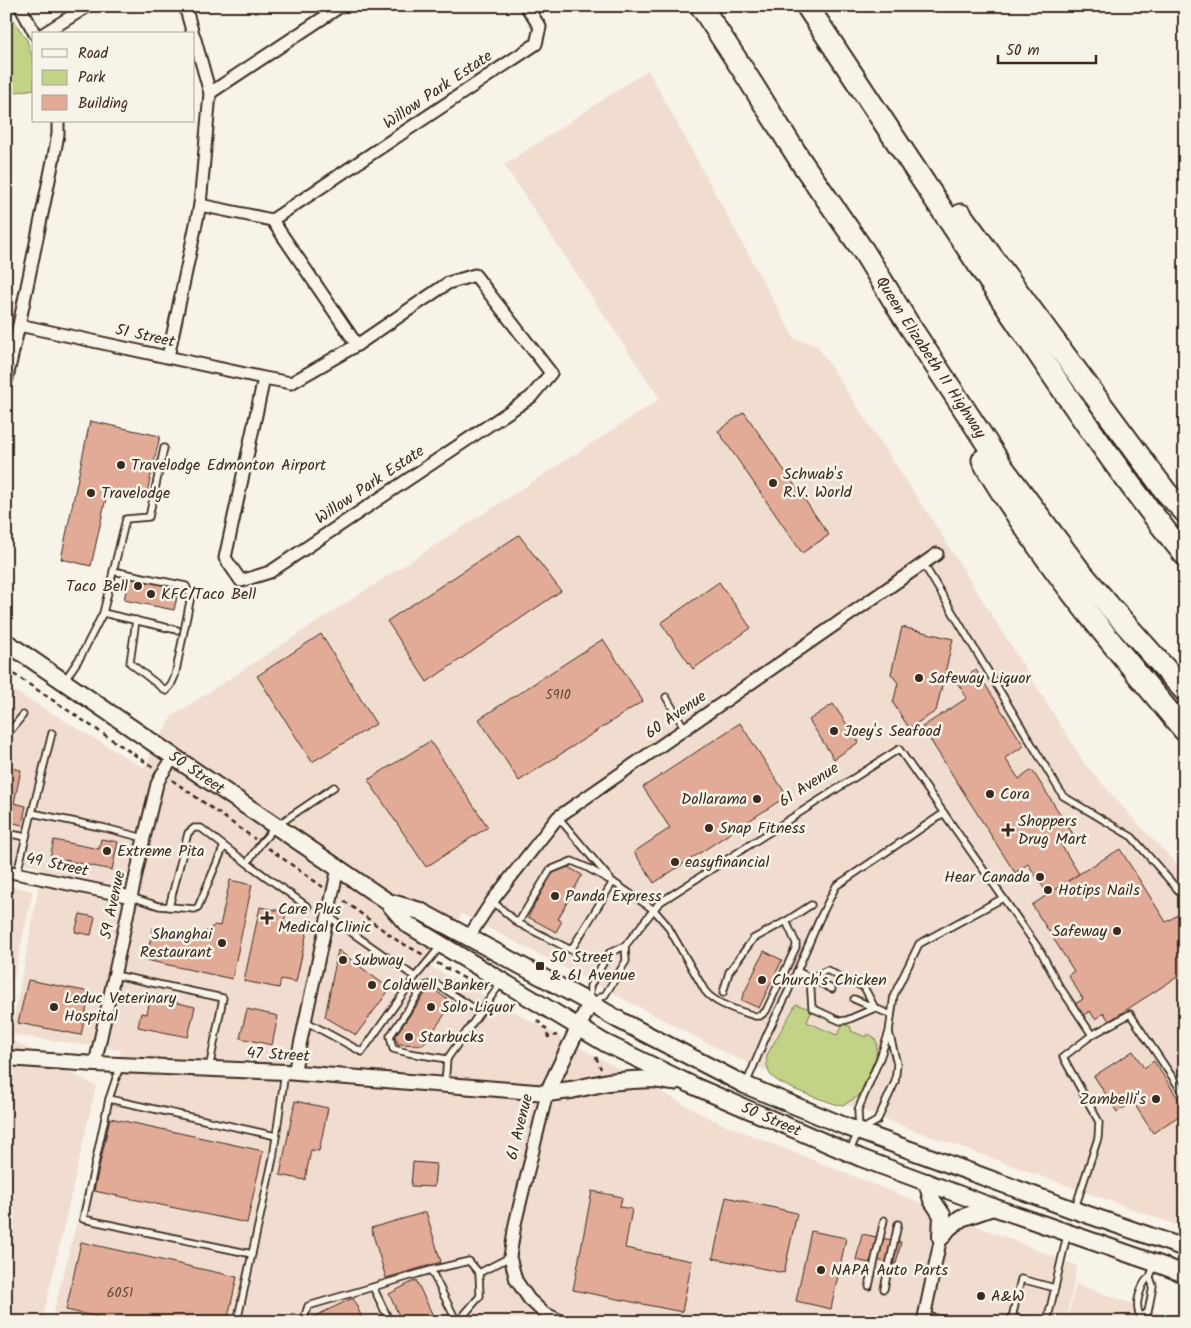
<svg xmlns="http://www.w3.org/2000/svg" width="1191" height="1328" font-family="Kalam,sans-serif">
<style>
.built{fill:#f0ddd0}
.green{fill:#c2d287;stroke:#7e7e52}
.building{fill:#e1ab97;stroke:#3b2a1e}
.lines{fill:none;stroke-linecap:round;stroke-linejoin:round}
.service-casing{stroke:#3b2a1e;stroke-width:9}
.minor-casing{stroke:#3b2a1e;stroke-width:15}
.tertiary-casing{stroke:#3b2a1e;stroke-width:18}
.secondary-casing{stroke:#3b2a1e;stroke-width:20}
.motorway-casing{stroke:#3b2a1e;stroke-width:25}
.path{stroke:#3b2a1e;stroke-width:2.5;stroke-dasharray:5 4;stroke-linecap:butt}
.service{stroke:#f7f3e8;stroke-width:5.5}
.minor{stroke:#f7f3e8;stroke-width:11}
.tertiary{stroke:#f7f3e8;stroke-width:14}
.secondary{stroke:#f7f3e8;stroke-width:16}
.motorway{stroke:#f7f3e8;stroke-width:21}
.poi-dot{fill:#3b2a1e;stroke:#f7f3e8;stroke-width:2}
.labels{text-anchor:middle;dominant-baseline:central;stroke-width:5;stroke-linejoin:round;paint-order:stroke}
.number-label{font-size:14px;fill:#644a3c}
.street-label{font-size:16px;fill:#3b2a1e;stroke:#f7f3e8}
.poi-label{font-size:16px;fill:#3b2a1e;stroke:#f7f3e8;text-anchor:start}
</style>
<rect width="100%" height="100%" fill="#f7f3e8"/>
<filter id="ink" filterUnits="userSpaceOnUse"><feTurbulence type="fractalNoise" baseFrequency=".02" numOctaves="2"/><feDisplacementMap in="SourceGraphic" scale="10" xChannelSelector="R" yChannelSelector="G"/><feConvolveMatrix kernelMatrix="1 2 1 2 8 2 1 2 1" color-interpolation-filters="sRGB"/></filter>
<g filter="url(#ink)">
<!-- built -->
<g class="built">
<polygon points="648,70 794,338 817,346 936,526 1085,764 1140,826 1185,872 1185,1228 905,1127 845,1104 732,1056 462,914 428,965 713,1120 1077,1266 1066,1322 51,1322 121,1050 11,1035 42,868 6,860 6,686 144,768 172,716 660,399 504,165"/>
<polygon points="6,885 33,891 6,1012"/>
<polygon points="6,1037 96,1086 42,1322 6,1322"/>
<polygon points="1076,1284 1185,1322 1067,1322"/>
</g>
<!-- green -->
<g class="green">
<polygon points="6,10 27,40 34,63 34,89 6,94"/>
<path d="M796 1004 812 1010 807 1022 837 1035 843 1024 851 1027V1031L866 1037 868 1034 874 1037 877 1043 876 1057 859 1096 843 1105 835 1104C821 1099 777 1086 770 1074 767 1069 766 1061 767 1055Z"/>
</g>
<!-- building -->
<g class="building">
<polygon points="744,412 829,535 802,553 718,431"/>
<polygon points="90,421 160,436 146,497 108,489 91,566 61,559"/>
<polygon points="519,535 561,591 427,682 387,621"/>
<polygon points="129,577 179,589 174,610 124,600"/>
<polygon points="719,582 751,628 693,669 661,623"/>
<polygon points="902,627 953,639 936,711 909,728 893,703 898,683 891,674"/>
<polygon points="321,634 376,724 312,762 257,676"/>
<polygon points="603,639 643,701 519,781 479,719"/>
<polygon points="976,670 1024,746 1005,758 1019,779 1032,770 1073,834 1060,843 1079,874 1048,894 1028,864 1015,873 922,727 967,698 957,682"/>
<polygon points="833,704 859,742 834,759 809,720"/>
<polygon points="740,723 787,796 654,883 634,852 670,828 643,787"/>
<polygon points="430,741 488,827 426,867 368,780"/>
<polygon points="6,757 8,758 6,767 21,770 14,803 26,806 22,825 6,821"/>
<polygon points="101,839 118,842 112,870 50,857 54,840 99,849"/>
<polygon points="1120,849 1166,922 1179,914 1185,924 1185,939 1177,944 1185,956 1185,972 1109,1021 1104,1013 1095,1019 1090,1011 1082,1016 1075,1004 1083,999 1068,975 1074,971 1032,905 1079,874"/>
<polygon points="568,867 582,875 558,919 562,921 556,932 528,917 552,873"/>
<polygon points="230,880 252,885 232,979 146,960 153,928 206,939 204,933 215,925 220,926"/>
<polygon points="260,907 286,912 284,922 308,927 296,982 281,979 279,988 244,981"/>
<polygon points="80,914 95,917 91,935 75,932"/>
<polygon points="338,950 390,989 356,1035 325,1017"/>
<polygon points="764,951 782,960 759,1008 741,1000"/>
<polygon points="28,980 90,992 81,1035 18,1023"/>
<polygon points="430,987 453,1003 423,1045 398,1044 395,1036"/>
<polygon points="151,994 166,997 166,1000 195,1007 188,1037 138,1027 141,1013 147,1014"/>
<polygon points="247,1009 278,1016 272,1045 240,1038"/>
<polygon points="1133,1051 1144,1068 1154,1061 1185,1109 1185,1112 1153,1133 1133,1102 1117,1112 1094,1076"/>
<polygon points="295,1101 328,1108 319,1151 311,1150 305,1180 280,1175"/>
<polygon points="110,1118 263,1151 247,1223 94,1191"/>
<polygon points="413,1162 436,1164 434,1187 411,1186"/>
<polygon points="592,1191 622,1197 620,1207 632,1209 625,1248 692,1261 682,1312 573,1290"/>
<polygon points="726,1197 797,1213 784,1273 713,1258"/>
<polygon points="426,1212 441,1262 386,1278 371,1228"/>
<polygon points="811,1231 846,1238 831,1309 796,1301"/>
<polygon points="862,1234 901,1242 896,1264 871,1259 869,1263 856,1260"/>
<polygon points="81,1242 237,1277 227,1322 121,1322 66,1310"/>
<polygon points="416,1280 436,1322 402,1322 389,1294"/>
<polygon points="353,1298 364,1322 313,1322 311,1318"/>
</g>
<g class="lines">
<defs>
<g id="service">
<polyline points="923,563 1063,796 1132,837 1185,898"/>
<polyline points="113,571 186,586 191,596 175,676 171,685 166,691 130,663 136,620"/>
<polyline points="103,613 177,630"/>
<polyline points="65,680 81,656 103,613 126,519 149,517 164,448"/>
<polyline points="666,697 685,729"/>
<polyline points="6,736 23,715"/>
<polyline points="32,813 105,828 144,838"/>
<polyline points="558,817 610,879"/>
<polyline points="6,833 26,837"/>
<polyline points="247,863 308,907"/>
<polyline points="17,873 52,733"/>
<polyline points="131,897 159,906 195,909 198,907 224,846 247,863 261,843 276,826 334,787"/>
<path d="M492 901 518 923 571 950 613 882 654 910 667 925 705 991C716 1005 738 1010 755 1016H760L766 1011 796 947V943L786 921"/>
<polyline points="169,907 188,833 194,828 201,828 224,846"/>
<polyline points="328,916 415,977"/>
<polyline points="518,923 550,870 572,861 588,868 613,882"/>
<polyline points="625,946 626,961 605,995 590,1003 590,986 609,953 625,946 659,903 899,749 1041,952 1058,984 1092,1035"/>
<polyline points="797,971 810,978 812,1008 840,1021 847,1020 875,1008"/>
<polyline points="115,975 223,998 209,1069"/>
<polyline points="859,985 864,987 875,1008 891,1015"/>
<polyline points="832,989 810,978 827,970 838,976"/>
<polyline points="723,993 729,972 753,939 786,921 811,905"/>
<polyline points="854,999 875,1008"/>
<polyline points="305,1021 362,1052 415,977 440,947"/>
<polyline points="447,1059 409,1053 393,1049 390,1036 424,986 435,983 480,1012"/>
<polyline points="120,1066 109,1099 276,1136"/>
<polyline points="445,1084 447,1059 501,983"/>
<polyline points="746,1084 768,1032 787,994 820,918 836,886 944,813"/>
<polyline points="109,1099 83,1219 252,1254"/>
<polyline points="863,1129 877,1121 895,1082 897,1064 889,1032"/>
<polyline points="849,1152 859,1131 858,1110 880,1058 889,1032 894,995 919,944 1003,898"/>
<polyline points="1075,1208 1098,1138 1099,1122 1063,1057 1092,1035 1130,1014 1185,1096"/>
<polyline points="431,1270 457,1322"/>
<polyline points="479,1273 510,1257"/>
<polyline points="869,1286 884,1220"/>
<polyline points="373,1287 390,1322"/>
<polyline points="884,1289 898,1224"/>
<polyline points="924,1315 952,1322"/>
<polyline points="1012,1317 1032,1322"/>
<path d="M1141 1317C1140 1315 1138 1312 1138 1309 1136 1301 1142 1281 1150 1277"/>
<polyline points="237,1322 273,1158 285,1072"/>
<polyline points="303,1322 308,1306 431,1270 469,1261 479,1273 480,1296 458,1322"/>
<polyline points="1011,1322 1021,1279 1055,1288"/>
<polyline points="1047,1322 1067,1235"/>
<polyline points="1138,1322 1141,1317 1148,1312 1153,1286 1150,1277 1154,1265"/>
</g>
<g id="minor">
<polyline points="20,6 35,34"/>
<polyline points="185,6 193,34"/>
<polyline points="43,34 88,6"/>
<polyline points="210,93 341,6"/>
<polyline points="200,205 272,220 357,345"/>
<polyline points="272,220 536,44 540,27 526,6"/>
<polyline points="19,325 264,378 291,383 357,345 448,283 475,275 551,373 531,397 270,572 241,581 225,558 264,378"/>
<polyline points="168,357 200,205 210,93 194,36"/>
<polyline points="6,382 19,325 54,156 58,134 58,121"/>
<polyline points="6,871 131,897"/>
<polyline points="468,938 492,901 558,817 937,554"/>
<polyline points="95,1064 144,838 157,784 162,774 174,757"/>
<polyline points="294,1073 338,868"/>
<polyline points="547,1093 515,1224 510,1257 516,1280 529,1299 544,1313 563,1322"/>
<polyline points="923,1322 941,1237"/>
</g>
<polyline id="tertiary" points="6,1058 95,1064 285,1072 547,1093 590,1003"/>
<g id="secondary">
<path id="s1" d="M6 642 174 757 388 902 407 924 605 1043 694 1086 861 1158 993 1207 1155 1263 1185 1274"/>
<polyline points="388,902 420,911 590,1003 619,1020 745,1085 847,1127 976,1174 1074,1210 1185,1248"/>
<polyline points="547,1093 571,1090 608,1082 632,1080 654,1079 673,1082"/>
<polyline points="927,1182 932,1200 942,1215 941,1237"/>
<polyline points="941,1237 948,1228 961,1218 993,1207"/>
</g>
<g id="motorway">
<path id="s2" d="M701 6 743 70 802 163 864 252 907 322 1003 468 1079 570 1111 608 1185 691"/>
<path d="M807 6C874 107 940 208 1008 309 1064 392 1121 477 1185 555"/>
<polyline points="961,215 1166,492 1185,512"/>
<path d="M983 460C994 482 1008 501 1021 521 1070 595 1128 663 1185 731"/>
</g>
</defs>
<!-- service casing -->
<use href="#service" class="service-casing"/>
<!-- minor casing -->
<use href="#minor" class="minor-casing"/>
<!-- tertiary casing -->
<use href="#tertiary" class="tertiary-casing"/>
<!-- secondary casing -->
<use href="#secondary" class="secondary-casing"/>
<!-- motorway casing -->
<use href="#motorway" class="motorway-casing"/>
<!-- path -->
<g class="path">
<polyline points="6,669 153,767"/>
<polyline points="172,780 255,839"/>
<polyline points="268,848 323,887"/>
<polyline points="344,901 398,941 424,955"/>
<polyline points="437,963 485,990"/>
<polyline points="537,1020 546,1029 548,1037 557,1035"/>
<polyline points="596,1057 601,1069"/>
</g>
<!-- service -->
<use href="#service" class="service"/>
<!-- minor -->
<use href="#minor" class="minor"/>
<!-- tertiary -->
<use href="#tertiary" class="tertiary"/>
<!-- secondary -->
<use href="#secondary" class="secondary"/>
<!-- motorway -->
<use href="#motorway" class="motorway"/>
</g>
</g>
<!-- markers -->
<g class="poi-dot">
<circle cx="121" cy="465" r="5"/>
<circle cx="773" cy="483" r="5"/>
<circle cx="91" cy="493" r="5"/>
<circle cx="138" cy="586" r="5"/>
<circle cx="151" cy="594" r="5"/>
<circle cx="919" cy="678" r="5"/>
<circle cx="834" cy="731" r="5"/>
<circle cx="990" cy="794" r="5"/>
<circle cx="757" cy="799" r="5"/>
<circle cx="709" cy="828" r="5"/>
<path d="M1005.5 822.5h5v5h5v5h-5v5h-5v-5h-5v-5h5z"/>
<circle cx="107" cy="851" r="5"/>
<circle cx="675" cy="862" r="5"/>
<circle cx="1040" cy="877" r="5"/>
<circle cx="1048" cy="890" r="5"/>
<circle cx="555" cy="896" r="5"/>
<path d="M264.5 910.5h5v5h5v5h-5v5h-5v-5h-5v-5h5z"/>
<circle cx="1117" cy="931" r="5"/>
<circle cx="222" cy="943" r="5"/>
<circle cx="343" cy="960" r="5"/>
<rect x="535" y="961" width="10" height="10" rx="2.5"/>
<circle cx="762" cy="980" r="5"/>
<circle cx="372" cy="985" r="5"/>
<circle cx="54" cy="1007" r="5"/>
<circle cx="431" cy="1007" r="5"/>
<circle cx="409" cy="1037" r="5"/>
<circle cx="1156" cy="1099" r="5"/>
<circle cx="821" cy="1270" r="5"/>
<circle cx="981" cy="1296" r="5"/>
</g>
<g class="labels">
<!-- number labels -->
<g class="number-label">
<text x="558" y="695">5910</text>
<text x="120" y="1293">6051</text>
</g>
<!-- street labels -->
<g class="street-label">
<text transform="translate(438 90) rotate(-34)">Willow Park Estate</text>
<text transform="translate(145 336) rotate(12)">51 Street</text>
<text stroke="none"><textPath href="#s2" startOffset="420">Queen Elizabeth II Highway</textPath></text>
<text transform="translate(370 485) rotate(-34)">Willow Park Estate</text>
<text transform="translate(676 715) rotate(-35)">60 Avenue</text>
<text stroke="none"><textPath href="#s1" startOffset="231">50 Street</textPath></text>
<text transform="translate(809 785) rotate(-33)">61 Avenue</text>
<text transform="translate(57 865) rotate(12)">49 Street</text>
<text transform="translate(113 905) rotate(-78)">59 Avenue</text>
<text transform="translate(278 1055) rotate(3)">47 Street</text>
<text stroke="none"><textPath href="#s1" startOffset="905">50 Street</textPath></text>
<text transform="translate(520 1127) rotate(-76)">61 Avenue</text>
</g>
<!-- poi labels -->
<g class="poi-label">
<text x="131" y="465">Travelodge Edmonton Airport</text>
<text x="783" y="474">Schwab's<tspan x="783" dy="18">R.V. World</tspan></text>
<text x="101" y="493">Travelodge</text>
<text x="128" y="586" text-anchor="end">Taco Bell</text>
<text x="161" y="594">KFC/Taco Bell</text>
<text x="929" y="678">Safeway Liquor</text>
<text x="844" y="731">Joey's Seafood</text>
<text x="1000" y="794">Cora</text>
<text x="747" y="799" text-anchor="end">Dollarama</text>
<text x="1018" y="821">Shoppers<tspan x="1018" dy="18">Drug Mart</tspan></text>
<text x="719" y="828">Snap Fitness</text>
<text x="117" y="851">Extreme Pita</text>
<text x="685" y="862">easyfinancial</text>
<text x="1030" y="877" text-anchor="end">Hear Canada</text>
<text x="1058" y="890">Hotips Nails</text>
<text x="565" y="896">Panda Express</text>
<text x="278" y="909">Care Plus<tspan x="278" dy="18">Medical Clinic</tspan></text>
<text x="1107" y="931" text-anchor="end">Safeway</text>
<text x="212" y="934" text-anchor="end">Shanghai<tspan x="212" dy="18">Restaurant</tspan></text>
<text x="550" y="957">50 Street<tspan x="550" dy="18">&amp; 61 Avenue</tspan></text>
<text x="353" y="960">Subway</text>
<text x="772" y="980">Church's Chicken</text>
<text x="382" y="985">Coldwell Banker</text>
<text x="64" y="998">Leduc Veterinary<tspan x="64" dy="18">Hospital</tspan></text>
<text x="441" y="1007">Solo Liquor</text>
<text x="419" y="1037">Starbucks</text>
<text x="1146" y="1099" text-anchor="end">Zambelli's</text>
<text x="831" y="1270">NAPA Auto Parts</text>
<text x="991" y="1296">A&amp;W</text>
</g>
</g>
<!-- margin -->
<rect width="1191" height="1328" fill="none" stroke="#f7f3e8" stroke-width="25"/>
<rect x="12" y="12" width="1166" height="1303" fill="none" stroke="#3b2a1e" stroke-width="2" filter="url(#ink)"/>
<!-- legend -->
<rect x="32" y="32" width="162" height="90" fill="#f7f3e8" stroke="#aca397"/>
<rect x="42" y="49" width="25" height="8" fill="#f7f3e8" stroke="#aca397"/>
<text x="78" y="58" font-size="15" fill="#3b2a1e">Road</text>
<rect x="42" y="70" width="25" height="15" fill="#c2d287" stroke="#aca397"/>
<text x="78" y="82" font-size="15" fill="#3b2a1e">Park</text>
<rect x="42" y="95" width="25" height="15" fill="#e1ab97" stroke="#aca397"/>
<text x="78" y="108" font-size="15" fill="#3b2a1e">Building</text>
<!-- scale -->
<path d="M998 55v8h98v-8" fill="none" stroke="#3b2a1e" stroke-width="2.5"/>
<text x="1006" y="55" font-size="15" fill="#3b2a1e" stroke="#f7f3e8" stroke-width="4" paint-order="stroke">50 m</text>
</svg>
